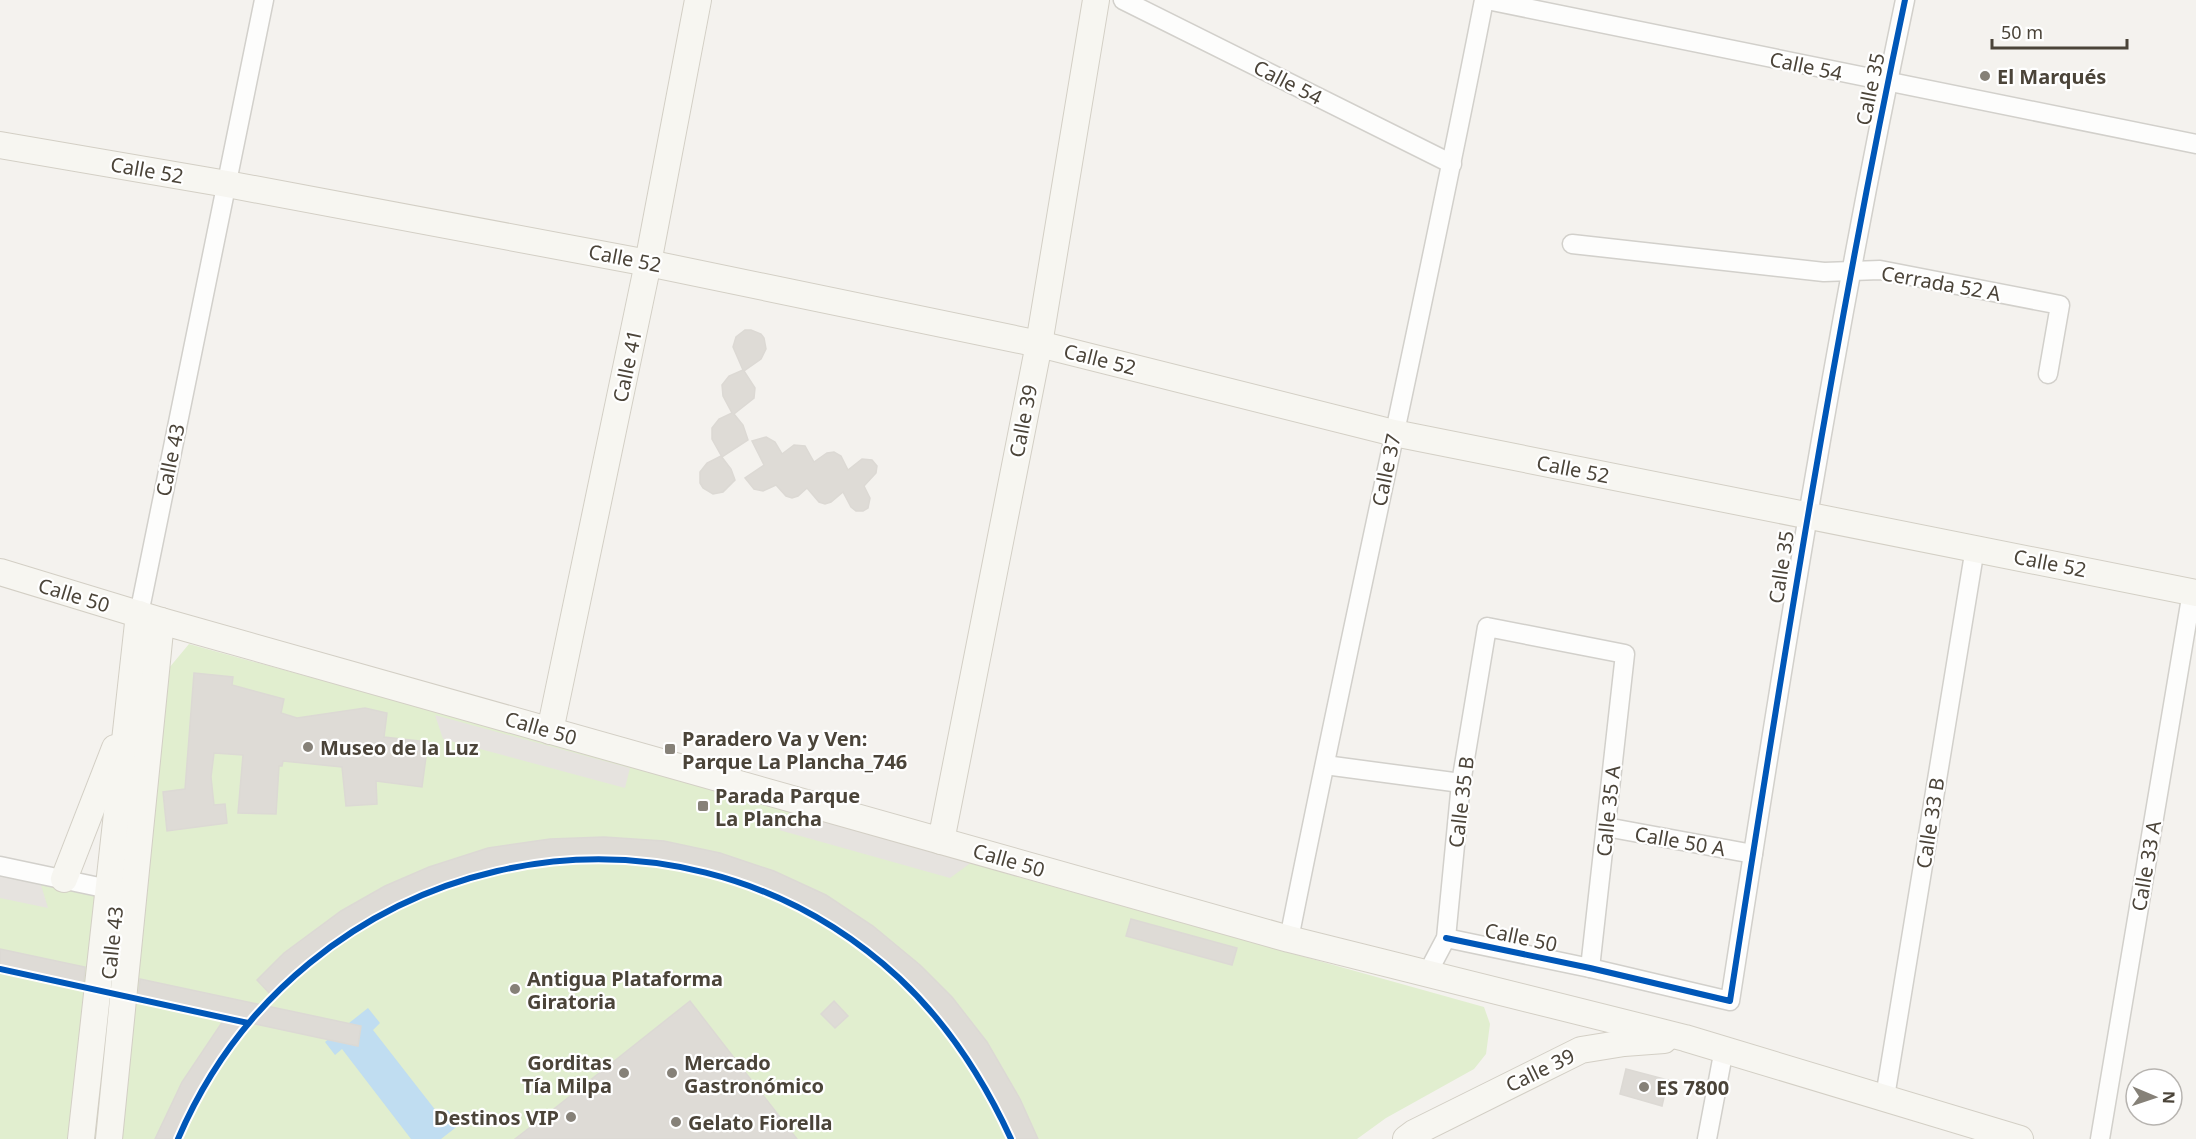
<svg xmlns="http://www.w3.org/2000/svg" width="2196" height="1139" font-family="'Noto Sans',sans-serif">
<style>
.green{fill:#e1eecf}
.parking{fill:#e6e3df}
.water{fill:#c0ddf1}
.building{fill:#dedbd6;stroke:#dcd9d4;stroke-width:1.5}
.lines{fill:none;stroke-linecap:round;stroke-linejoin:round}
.street-casing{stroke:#d2d0cb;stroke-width:21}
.secondary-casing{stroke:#d3cfc5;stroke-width:28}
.street{stroke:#fdfdfc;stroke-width:18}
.secondary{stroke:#f7f6f1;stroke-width:26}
.cycleway-casing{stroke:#fff;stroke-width:10}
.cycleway{stroke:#0057b8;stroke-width:6}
.poi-dot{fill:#868178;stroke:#fff;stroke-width:2}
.labels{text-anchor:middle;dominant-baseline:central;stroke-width:4.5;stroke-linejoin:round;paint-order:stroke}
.street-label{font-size:20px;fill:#4b4439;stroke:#fff}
.poi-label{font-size:20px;font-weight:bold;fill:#4b4439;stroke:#fff;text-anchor:start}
</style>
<rect width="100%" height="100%" fill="#f4f2ee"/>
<!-- green -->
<polygon class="green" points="189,644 1005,868 1004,873 1484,1007 1490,1024 1486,1054 1474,1069 1386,1118 1357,1139 0,1139 0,873 143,903 169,668"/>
<!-- parking -->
<g class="parking">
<polygon points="435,715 630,768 625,788 443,739"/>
<polygon points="790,812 972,862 950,878 779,830"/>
<polygon points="0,876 41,885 48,908 0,898"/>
</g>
<!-- water -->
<polygon class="water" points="368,1008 380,1023 373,1030 440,1116 448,1110 459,1125 441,1139 411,1139 342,1049 335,1055 325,1042"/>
<!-- building -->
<g class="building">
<polygon points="745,330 751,330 761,334 764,338 766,349 761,359 744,371 755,388 754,398 734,414 743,425 748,440 722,457 712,439 712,428 719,419 732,413 723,396 722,385 729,376 743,370 733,347 736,337"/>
<polygon points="766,437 775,442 782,454 794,445 805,446 814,462 827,453 834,452 841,456 848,470 862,459 872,460 877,466 876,473 864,486 870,498 868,508 863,511 856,511 851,507 843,492 831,502 825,504 819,502 807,488 798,496 792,498 786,496 776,485 763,491 754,489 745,478 764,465 752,441"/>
<polygon points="721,456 731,469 735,480 723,492 713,494 703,488 700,483 700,472 707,463"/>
<polygon points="194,673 233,677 232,685 284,699 281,713 297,718 365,708 387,713 384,737 428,742 422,787 376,781 377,804 346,806 342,767 283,761 282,766 279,766 276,814 238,813 243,755 214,753 211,777 214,805 225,804 227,823 167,831 163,792 185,789"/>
<polygon points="604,837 664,841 720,853 774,871 826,895 873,926 920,965 952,997 987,1042 1020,1099 1038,1139 1014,1139 1006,1120 960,1042 934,1010 910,984 880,959 851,937 816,914 790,902 760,887 702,870 646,861 607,859 572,859 527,864 485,872 452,881 417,894 384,910 307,958 312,958 271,995 257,980 284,953 341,911 385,886 429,867 488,848 550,839"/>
<polygon points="1131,919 1237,948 1232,965 1126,936"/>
<polygon points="0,949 85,967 83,987 0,969"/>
<polygon points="140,979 361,1026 358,1046 251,1023 219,1060 198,1095 178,1139 155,1139 182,1082 225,1018 138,999"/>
<polygon points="690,1001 797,1139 515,1139 555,1108"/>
<polygon points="834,1001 848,1016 835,1028 821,1014"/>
<polygon points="1626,1069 1668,1080 1662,1106 1620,1094"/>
</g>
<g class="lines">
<defs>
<g id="street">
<polyline points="1123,0 1452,164"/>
<polyline points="1487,0 2196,144"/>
<polyline points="1572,244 1824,272 1880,270 2060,305 2048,374"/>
<polyline points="139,614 264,0"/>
<polyline points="1325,765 1461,783"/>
<polyline points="1606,827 1753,854"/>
<polyline points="0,866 118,891"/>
<path d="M1446 938 1590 968 1730 1001C1782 666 1835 332 1905 0"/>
<path d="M1289 939C1351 626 1423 314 1484 0"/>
<polyline points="1427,974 1446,938 1461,783 1487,627 1625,654 1590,968"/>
<polyline points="1885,1097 1975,548"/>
<polyline points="1707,1139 1724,1049"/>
<polyline points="2100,1139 2192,592"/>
</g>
<g id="secondary">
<polyline points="0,145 227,184 648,263 1039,344 1394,433 2196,593"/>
<polyline points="0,572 161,621 1289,939 1685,1038 2020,1139"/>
<polyline points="550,731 648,263 698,0"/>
<polyline points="941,841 1039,344 1096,0"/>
<polyline points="64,879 115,748"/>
<polyline points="81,1139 139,614"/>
<polyline points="109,1139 161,621"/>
<polyline points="1406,1139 1414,1133 1581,1050 1624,1043 1664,1040"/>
</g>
</defs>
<!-- street casing -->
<use href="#street" class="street-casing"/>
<!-- secondary casing -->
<use href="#secondary" class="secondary-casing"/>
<!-- street -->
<use href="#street" class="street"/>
<!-- secondary -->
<use href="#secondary" class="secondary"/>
<defs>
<g id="cycleway">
<path d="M1446 938 1590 968 1730 1001C1782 666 1835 332 1905 0"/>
<polyline points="0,969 248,1023"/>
<path d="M178 1139C300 853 667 764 899 978 948 1024 983 1078 1011 1139"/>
</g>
</defs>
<!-- cycleway casing -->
<use href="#cycleway" class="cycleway-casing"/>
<!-- cycleway -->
<use href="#cycleway" class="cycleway"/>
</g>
<!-- markers -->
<g class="poi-dot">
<circle cx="1985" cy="76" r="6"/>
<circle cx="308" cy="747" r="6"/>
<rect x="664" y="743" width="12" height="12" rx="3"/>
<rect x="697" y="800" width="12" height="12" rx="3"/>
<circle cx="515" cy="989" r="6"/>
<circle cx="624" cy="1073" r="6"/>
<circle cx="672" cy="1073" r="6"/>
<circle cx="1644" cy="1087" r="6"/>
<circle cx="571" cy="1117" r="6"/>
<circle cx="676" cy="1122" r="6"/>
</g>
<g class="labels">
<!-- street labels -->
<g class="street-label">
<text transform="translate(1806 66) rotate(12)">Calle 54</text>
<text transform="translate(1288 82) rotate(27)">Calle 54</text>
<text transform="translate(1870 89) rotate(-78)">Calle 35</text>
<text transform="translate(147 170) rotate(10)">Calle 52</text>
<text transform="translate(625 258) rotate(11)">Calle 52</text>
<text transform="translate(1941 283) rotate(10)">Cerrada 52 A</text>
<text transform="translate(1100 359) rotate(14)">Calle 52</text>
<text transform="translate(627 366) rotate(-78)">Calle 41</text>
<text transform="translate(1023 421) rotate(-79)">Calle 39</text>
<text transform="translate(170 460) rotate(-78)">Calle 43</text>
<text transform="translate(1573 469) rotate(11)">Calle 52</text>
<text transform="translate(1386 470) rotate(-78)">Calle 37</text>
<text transform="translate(2050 563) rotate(11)">Calle 52</text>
<text transform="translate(1781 567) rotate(-81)">Calle 35</text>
<text transform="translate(74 595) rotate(17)">Calle 50</text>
<text transform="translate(541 728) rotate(16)">Calle 50</text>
<text transform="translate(1461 802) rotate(-83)">Calle 35 B</text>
<text transform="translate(1608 811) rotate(-84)">Calle 35 A</text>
<text transform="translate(1930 823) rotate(-81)">Calle 33 B</text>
<text transform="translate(1680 841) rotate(10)">Calle 50 A</text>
<text transform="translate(1009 860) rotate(16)">Calle 50</text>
<text transform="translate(2146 866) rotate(-80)">Calle 33 A</text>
<text transform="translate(1521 937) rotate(12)">Calle 50</text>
<text transform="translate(112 943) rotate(-84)">Calle 43</text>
<text transform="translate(1540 1070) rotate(-26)">Calle 39</text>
</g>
<!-- poi labels -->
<g class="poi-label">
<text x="1997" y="76">El Marqués</text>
<text x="682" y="738">Paradero Va y Ven:<tspan x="682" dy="23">Parque La Plancha_746</tspan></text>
<text x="320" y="747">Museo de la Luz</text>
<text x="715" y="795">Parada Parque<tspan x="715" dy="23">La Plancha</tspan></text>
<text x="527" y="978">Antigua Plataforma<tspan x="527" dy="23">Giratoria</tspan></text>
<text x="612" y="1062" text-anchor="end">Gorditas<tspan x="612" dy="23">Tía Milpa</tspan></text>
<text x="684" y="1062">Mercado<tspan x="684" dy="23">Gastronómico</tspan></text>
<text x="1656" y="1087">ES 7800</text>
<text x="559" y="1117" text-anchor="end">Destinos VIP</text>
<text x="688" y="1122">Gelato Fiorella</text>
</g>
</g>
<!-- north arrow -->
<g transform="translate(2154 1097) rotate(92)"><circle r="28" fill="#ffffff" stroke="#b7b4b0" stroke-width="1.5"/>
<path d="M0-4.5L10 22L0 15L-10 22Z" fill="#868178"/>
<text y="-9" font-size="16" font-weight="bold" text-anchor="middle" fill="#4b4439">N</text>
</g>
<!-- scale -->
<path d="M1992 39v9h135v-9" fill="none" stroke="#4b4439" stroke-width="3"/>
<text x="2001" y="39" font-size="18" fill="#4b4439" stroke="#ffffff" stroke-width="4.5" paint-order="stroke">50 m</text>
</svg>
